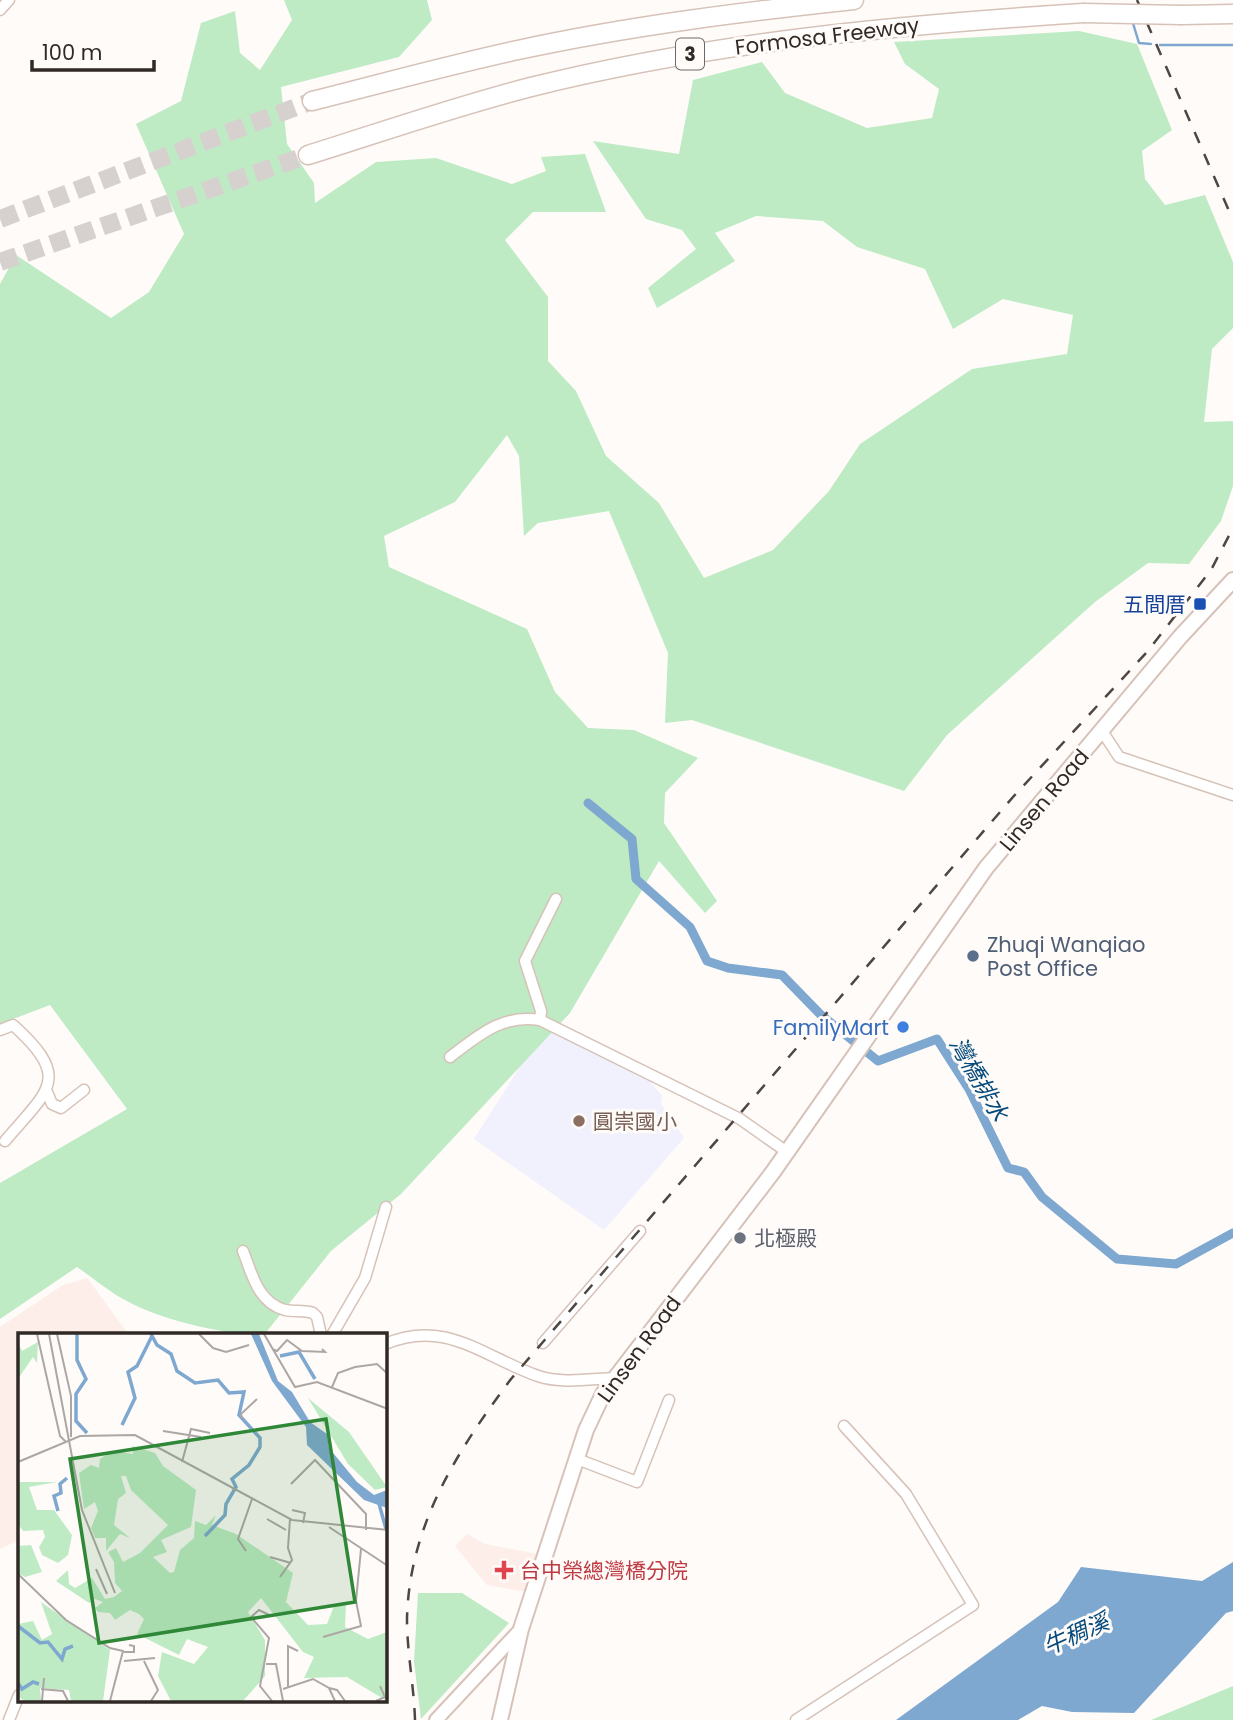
<svg xmlns="http://www.w3.org/2000/svg" width="1233" height="1720" font-family="Poppins,'Noto Sans TC',sans-serif">
<style>
.education{fill:#f1f0fd}
.medical{fill:#fdeee9}
.green{fill:#beebc4}
.water{fill:#7ea8cf}
.lines{fill:none;stroke-linecap:round;stroke-linejoin:round}
.stream{stroke:#7ea8cf;stroke-width:2.5}
.canal{stroke:#7ea8cf;stroke-width:9}
.motorway-tunnel{stroke:#d6d1cf;stroke-width:18;stroke-dasharray:18 9;stroke-linecap:butt}
.minor-casing{stroke:#d6c2b8;stroke-width:13}
.tertiary-casing{stroke:#d6c2b8;stroke-width:16}
.secondary-casing{stroke:#d6c2b8;stroke-width:18}
.motorway-casing{stroke:#d6c2b8;stroke-width:21}
.minor{stroke:#fff;stroke-width:10}
.tertiary{stroke:#fff;stroke-width:12}
.secondary{stroke:#fff;stroke-width:14}
.motorway{stroke:#fff;stroke-width:18}
.rail{stroke:#4d4643;stroke-width:2.5;stroke-dasharray:12 12;stroke-linecap:butt}
.motorway-bridge-casing{stroke:#d6c2b8;stroke-width:21;stroke-linecap:butt}
.motorway-bridge{stroke:#fff;stroke-width:18}
.transit-dot{fill:#1a4fb4;stroke:#fffbf9;stroke-width:2.5}
.service-dot{fill:#5c6f8a;stroke:#fffbf9;stroke-width:2.5}
.shop-dot{fill:#3f7fe0;stroke:#fffbf9;stroke-width:2.5}
.education-dot{fill:#8d6e63;stroke:#fffbf9;stroke-width:2.5}
.worship-dot{fill:#6b7280;stroke:#fffbf9;stroke-width:2.5}
.health-dot{fill:#e0444e;stroke:#fffbf9;stroke-width:2.5}
.labels{text-anchor:middle;dominant-baseline:central;stroke-width:6;stroke-linejoin:round;paint-order:stroke}
.shield{fill:#fffbf9;stroke:#6e6865;stroke-width:2}
.shield-label{font-size:19px;font-weight:bold;fill:#302925}
.street-label{font-size:21px;fill:#302925;stroke:#fffbf9}
.transit-label{font-size:21px;fill:#164399;stroke:#fffbf9;text-anchor:end}
.service-label{font-size:21px;fill:#4e5e75;stroke:#fffbf9;text-anchor:start}
.shop-label{font-size:21px;fill:#366cbe;stroke:#fffbf9;text-anchor:end}
.education-label{font-size:21px;fill:#785e54;stroke:#fffbf9;text-anchor:start}
.worship-label{font-size:21px;fill:#5b616d;stroke:#fffbf9;text-anchor:start}
.health-label{font-size:21px;fill:#be3a42;stroke:#fffbf9;text-anchor:start}
.water-label{font-size:23px;font-style:italic;fill:#04497b;stroke:#fffbf9}
.inset-river{fill:none;stroke:#7ea8cf;stroke-width:3.5}
.inset-road{fill:none;stroke:#aca7a4;stroke-width:2}
.view{fill:#2f8838;fill-opacity:0.15;stroke:#2f8838;stroke-width:3.5}
.inset-edge{fill:none;stroke:#302925;stroke-width:3.5}
</style>
<rect width="100%" height="100%" fill="#fffbf9"/>
<!-- education -->
<polygon class="education" points="544,1029 644,1074 662,1096 661,1104 684,1138 604,1230 474,1139"/>
<!-- medical -->
<g class="medical">
<polygon points="87,1278 129,1335 19,1335 19,1540 0,1549 0,1327 63,1285"/>
<polygon points="467,1534 485,1544 538,1554 527,1592 487,1585 455,1546"/>
</g>
<!-- green -->
<g class="green">
<path d="M284 0H427L432 20 399 57 281 87 287 144 314 183 315 203 376 162 436 158 512 184 546 171 541 157 585 154 606 212H533L505 240 548 297V361L576 391 606 456 659 503 704 578 773 550 829 491 860 444 972 369 1067 354 1073 315 1003 299 953 329 925 269 857 247 823 221 756 216 715 233 735 261 657 308 648 288 696 249 682 230 646 219 593 141 679 154 693 80 762 62 785 93 867 128 932 118 939 89 905 64 894 42 1079 31 1137 44 1172 130 1142 151 1145 179 1165 205 1205 195 1233 262V328L1212 349 1204 422 1233 421V486L1221 521 1189 564 1148 563 1095 602 947 735 904 791 692 720 665 723 668 653 609 511 538 523 524 536 519 456 507 435 455 502 384 536 389 567 527 629 555 692 588 728 634 730 698 758 665 793 664 823 717 901 705 913 659 861 570 1013 401 1194 331 1251 264 1335C226 1335 160 1320 127 1301 109 1292 93 1278 77 1267L0 1319V1183L127 1109 50 1005 0 1024V284L16 255 111 318 149 292 184 234 136 124 181 101 201 23 235 11 240 53 260 70 292 20Z"/>
<polygon points="418,1593 462,1593 509,1623 421,1719 414,1662"/>
<polygon points="1233,1686 1233,1720 1151,1720"/>
</g>
<!-- water -->
<polygon class="water" points="1233,1562 1233,1611 1226,1613 1134,1713 1072,1712 1042,1706 1018,1720 896,1720 1058,1602 1081,1567 1202,1581"/>
<g class="lines">
<!-- stream -->
<g class="stream">
<polyline points="1132,20 1139,43 1151,44"/>
<polyline points="1160,45 1233,45"/>
</g>
<!-- canal -->
<polyline class="canal" points="588,803 632,839 636,879 690,927 707,961 728,968 782,975 820,1014 878,1061 937,1039 969,1089 1008,1168 1024,1172 1042,1197 1117,1259 1176,1264 1233,1233"/>
<!-- motorway-tunnel -->
<g class="motorway-tunnel">
<polyline points="0,219 312,101"/>
<polyline points="0,262 308,155"/>
</g>
<defs>
<g id="minor">
<polyline points="0,10 9,0"/>
<polyline points="1102,731 1119,757 1233,795"/>
<polyline points="540,1020 541,1011 525,961 556,899"/>
<path d="M0 1030 13 1025C73 1079 48 1090 5 1141"/>
<path d="M450 1057C479 1035 502 1014 540 1020L740 1119 787 1152"/>
<polyline points="47,1092 52,1104 61,1108 84,1090"/>
<path d="M243 1251C252 1274 258 1303 285 1310 294 1312 304 1310 313 1313L317 1317 321 1335"/>
<polyline points="332,1335 365,1278 386,1207"/>
<polyline points="543,1343 640,1231"/>
<path d="M385 1344C446 1318 483 1357 538 1376 562 1384 590 1379 614 1378"/>
<polyline points="577,1459 637,1482 669,1400"/>
<polyline points="9,1720 19,1695"/>
<polyline points="796,1720 973,1605 906,1494 844,1426"/>
</g>
<polyline id="tertiary" points="436,1720 521,1629"/>
<polyline id="secondary" points="500,1720 521,1629 586,1430 603,1394 773,1172 986,868 1180,637 1233,580"/>
<g id="motorway">
<polyline points="1182,15 1233,14"/>
<path d="M312 101C380 84 449 65 518 50 629 26 741 12 854 0"/>
<path d="M308 155C382 132 456 106 531 87 712 42 897 25 1083 13"/>
</g>
</defs>
<!-- minor casing -->
<use href="#minor" class="minor-casing"/>
<!-- tertiary casing -->
<use href="#tertiary" class="tertiary-casing"/>
<!-- secondary casing -->
<use href="#secondary" class="secondary-casing"/>
<!-- motorway casing -->
<use href="#motorway" class="motorway-casing"/>
<!-- minor -->
<use href="#minor" class="minor"/>
<!-- tertiary -->
<use href="#tertiary" class="tertiary"/>
<!-- secondary -->
<use href="#secondary" class="secondary"/>
<!-- motorway -->
<use href="#motorway" class="motorway"/>
<!-- rail -->
<g class="rail">
<polyline points="1137,0 1233,220"/>
<path d="M415 1720C414 1686 407 1653 407 1619 409 1526 457 1451 511 1379L1013 797 1147 652 1211 570 1233 528"/>
</g>
<defs>
<polyline id="motorway-bridge" points="1083,13 1182,15"/>
</defs>
<!-- motorway-bridge casing -->
<use href="#motorway-bridge" class="motorway-bridge-casing"/>
<!-- motorway-bridge -->
<use href="#motorway-bridge" class="motorway-bridge"/>
</g>
<!-- markers -->
<rect class="transit-dot" x="1193" y="597" width="14" height="14" rx="3.5"/>
<circle class="service-dot" cx="973" cy="956" r="7"/>
<circle class="shop-dot" cx="903" cy="1027" r="7"/>
<circle class="education-dot" cx="579" cy="1121" r="7"/>
<circle class="worship-dot" cx="740" cy="1238" r="7"/>
<path class="health-dot" d="M500.5 1559.5h7v7h7v7h-7v7h-7v-7h-7v-7h7z"/>
<g class="labels">
<!-- shield labels -->
<rect class="shield" x="676" y="38.5" width="28" height="31" rx="5"/>
<g class="shield-label">
<text x="690" y="54">3</text>
</g>
<!-- street labels -->
<g class="street-label">
<text transform="translate(827 36) rotate(-7)">Formosa Freeway</text>
<text transform="translate(1044 800) rotate(-50)">Linsen Road</text>
<text transform="translate(639 1349) rotate(-54)">Linsen Road</text>
</g>
<!-- transit labels -->
<g class="transit-label">
<text x="1186" y="604">五間厝</text>
</g>
<!-- service labels -->
<g class="service-label">
<text x="987" y="944">Zhuqi Wanqiao<tspan x="987" dy="24">Post Office</tspan></text>
</g>
<!-- shop labels -->
<g class="shop-label">
<text x="889" y="1027">FamilyMart</text>
</g>
<!-- education labels -->
<g class="education-label">
<text x="593" y="1121">圓崇國小</text>
</g>
<!-- worship labels -->
<g class="worship-label">
<text x="754" y="1238">北極殿</text>
</g>
<!-- health labels -->
<g class="health-label">
<text x="520" y="1570">台中榮總灣橋分院</text>
</g>
<!-- water labels -->
<g class="water-label">
<text transform="translate(979 1079) rotate(60)">灣橋排水</text>
<text transform="translate(1076 1634) rotate(-24)">牛稠溪</text>
</g>
</g>
<!-- overview -->
<g transform="translate(18 1333)">
<rect width="369" height="369" fill="#fffbf9"/>
<path d="M20 9 19 30 15 24 0 46V10L4 18ZM290 65 331 99 369 154 357 157 330 131ZM114 113 137 120 145 133 178 157 173 194 143 207 149 219 135 224 152 240 156 239 162 217 176 205 177 188 188 192 198 182 194 192 218 201 275 240 268 269 290 292 309 291 316 273 328 270 327 294 350 306 369 299V368L329 344 286 345 296 324 285 319 243 265 230 279 247 307V343L225 368H153L140 343 144 319 176 331 190 314 169 306 161 322 119 301 126 286 121 281 112 277 97 287 92 280 80 279 77 275 85 269 77 266 71 270 38 248 50 237 51 251 57 255 74 245 87 266 96 264 104 258 97 250 96 229 90 219 98 215 105 229 122 220 150 192 113 157 108 143H103L108 160 100 166 96 192 112 205 102 201 88 218V205H77L73 195 80 178 77 169 66 176 61 140 73 132 81 135 82 126 94 118 115 121ZM0 149H39L11 154 19 177H36L54 202 50 222 40 230 24 222 21 214 27 204 25 197 5 198 0 191ZM13 212 24 239 7 244 0 240V213ZM23 269 92 317 85 368H53L51 357 22 355 23 368H6L0 363V291L15 288 24 307 34 301Z" fill="#beebc4"/>
<path d="M233 1H241L260 48 274 59 292 89 309 101 311 115 339 149 356 162 369 157V175L346 167 289 112 288 94 254 48Z" fill="#7ea8cf"/>
<path class="inset-river" d="M59 1V27L68 46 58 61V88L69 100M133 1 139 12 153 21 159 38 177 50 200 47 211 60 226 59 221 82 242 105V114L231 132 214 146 218 154 208 171 207 182 187 203M262 23 281 19 297 46M104 92 117 65 110 39 119 33 134 3M360 167 368 196M40 178 36 163 43 160 42 151 49 145M0 293 22 310 30 309 44 326 47 316 55 313M0 350 4 356 15 349 21 351"/>
<path class="inset-road" d="M19 1 42 103 48 109M31 1 64 177 97 260M39 1 53 63V104M181 1 195 15 208 19 231 12M246 1 277 54 299 49 370 76M254 16 259 18 269 7 284 18 307 19 304 16M314 54 320 40 337 34 359 31 370 41M224 86 223 81 239 66M145 98 183 104M0 129 62 103 117 102 274 187 370 197M164 129 173 96 192 100M273 151 297 127 348 181V197M274 177 287 180 285 190M249 186 268 197M311 194 370 233M228 218 220 206 234 166M252 224 273 230M78 236 89 261M0 241 48 287 92 315 105 318 92 368M262 244 274 227 270 215 272 186M251 282 241 277 233 284 251 305 242 353 254 368M305 304 343 293 338 268 343 216M106 319H116V313L111 312M106 328 137 325M126 328 140 357 133 368M248 331H258L265 368M270 354V313L280 318M311 355 319 357 327 368M23 356 45 358 50 368M265 356 295 346 311 355 317 368M24 368 26 345M358 368 367 364 362 353"/>
<path class="view" d="M308 86 337 269 81 310 52 126Z"/>
<rect width="369" height="369" class="inset-edge"/>
</g>
<!-- scale -->
<path d="M32 60v10h122v-10" fill="none" stroke="#302925" stroke-width="3.5"/>
<text x="42" y="60" font-size="21" fill="#302925" stroke="#fffbf9" stroke-width="5" paint-order="stroke">100 m</text>
</svg>
